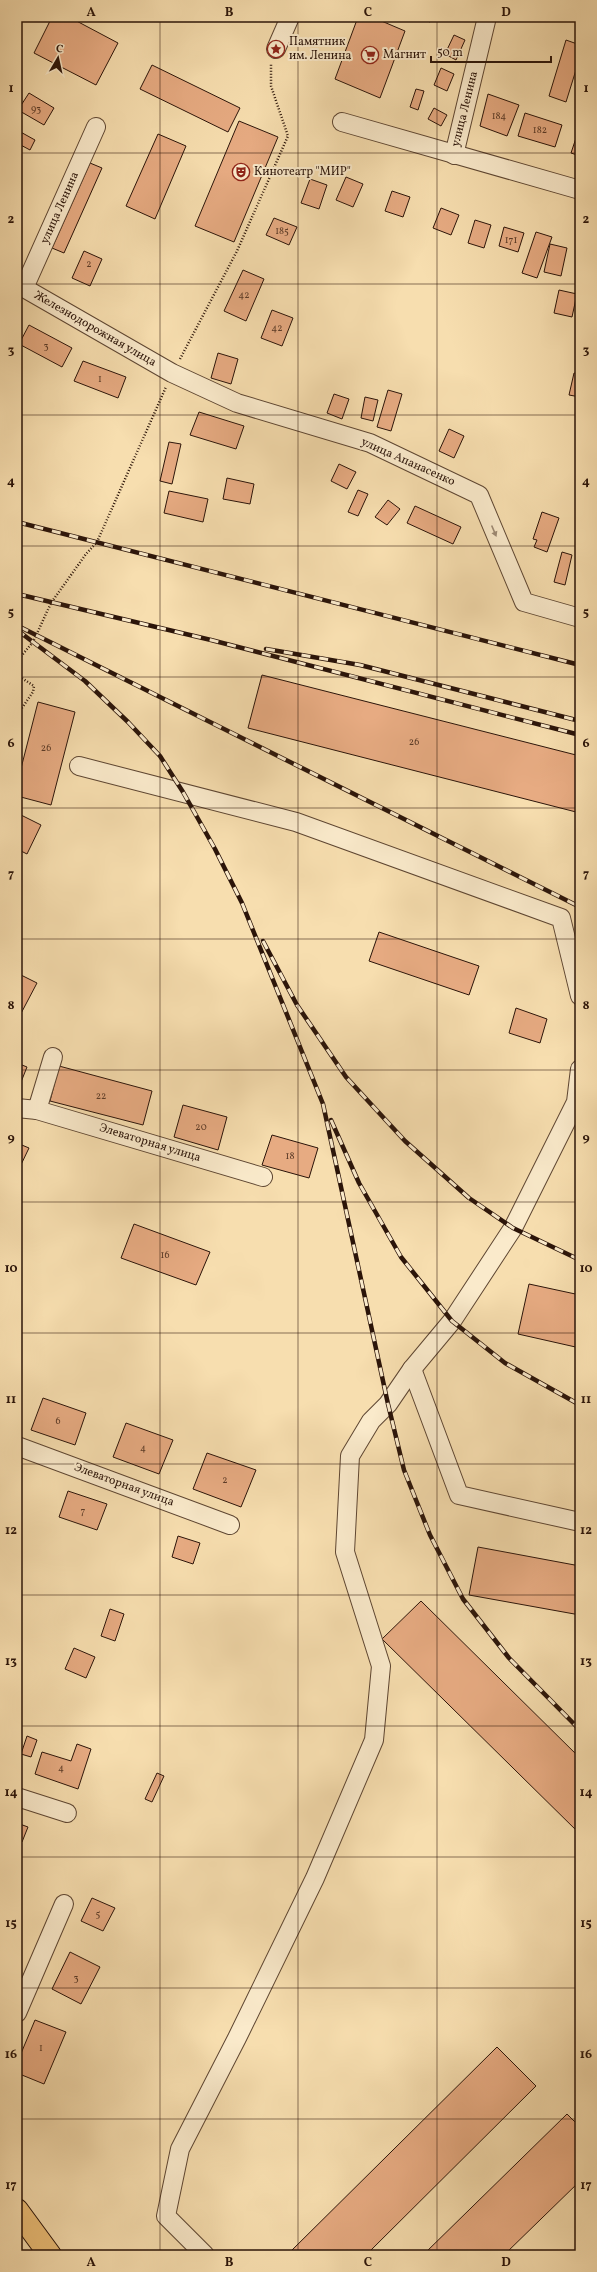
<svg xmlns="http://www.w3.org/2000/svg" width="597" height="2272" font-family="Vollkorn,serif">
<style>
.building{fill:#e7ab82;stroke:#2b1409}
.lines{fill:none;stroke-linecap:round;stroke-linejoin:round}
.minor-casing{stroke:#5e4632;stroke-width:20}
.major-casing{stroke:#2b1409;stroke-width:24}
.path{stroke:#2b1409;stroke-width:2.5;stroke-dasharray:1 2;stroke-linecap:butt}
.minor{stroke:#faeacb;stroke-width:18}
.major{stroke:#ecbf78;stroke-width:22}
.rail-casing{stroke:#2b1409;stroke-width:4.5}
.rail{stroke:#faeacb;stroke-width:3;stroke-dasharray:9;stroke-linecap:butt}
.oneway{fill:#9d8a74}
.grid{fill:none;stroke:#2b1409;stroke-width:1;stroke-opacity:0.55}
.labels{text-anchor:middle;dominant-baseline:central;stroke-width:4;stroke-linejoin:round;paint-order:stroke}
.number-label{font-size:10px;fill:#5a3a27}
.poi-label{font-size:12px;fill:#2b1409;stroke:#faeacb;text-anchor:start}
.street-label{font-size:12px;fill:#2b1409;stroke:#faeacb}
.neatline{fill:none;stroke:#2b1409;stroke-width:1.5}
.grid-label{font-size:13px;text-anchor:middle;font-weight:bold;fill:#2b1409}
</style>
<rect width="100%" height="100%" fill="#f7deaf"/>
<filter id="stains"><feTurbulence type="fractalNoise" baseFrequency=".005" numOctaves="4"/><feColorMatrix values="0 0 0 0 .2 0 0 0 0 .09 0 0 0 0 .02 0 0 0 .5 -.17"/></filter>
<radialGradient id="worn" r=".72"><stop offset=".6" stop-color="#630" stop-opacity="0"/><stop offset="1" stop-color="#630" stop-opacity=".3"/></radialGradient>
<!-- building -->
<g class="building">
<polygon points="52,17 69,17 118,43 96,85 34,53"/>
<polygon points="358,17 372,17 405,31 380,98 335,79"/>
<polygon points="416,17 432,17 430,22"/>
<polygon points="454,35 465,40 456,60 445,54"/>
<polygon points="566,40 580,45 580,57 566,102 549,96"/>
<polygon points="152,65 240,108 228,132 140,89"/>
<polygon points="441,68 454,74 447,91 434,85"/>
<polygon points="416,89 424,91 418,110 410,107"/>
<polygon points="29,93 54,108 44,125 18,110"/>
<polygon points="488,94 519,105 507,136 480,126"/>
<polygon points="434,108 447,115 441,126 428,119"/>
<polygon points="525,113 562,125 555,147 518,136"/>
<polygon points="239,121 278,137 234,242 195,226"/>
<polygon points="580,126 580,156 571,153"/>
<polygon points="17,130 35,140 30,150 17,143"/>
<polygon points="158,134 186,146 155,219 126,206"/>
<polygon points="90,163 102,168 64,253 52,248"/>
<polygon points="346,177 363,184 353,207 336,200"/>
<polygon points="310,179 327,185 319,209 301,203"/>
<polygon points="392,191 410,197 403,217 385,211"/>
<polygon points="441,208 459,215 451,235 433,228"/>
<polygon points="274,218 297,227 289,245 266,235"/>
<polygon points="475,220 491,225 484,248 468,243"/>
<polygon points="504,227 524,233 518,252 499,246"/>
<polygon points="536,232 552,237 537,278 522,273"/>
<polygon points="17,235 20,236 17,247"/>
<polygon points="550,244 567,248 561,276 544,272"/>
<polygon points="84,251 102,259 90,286 72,278"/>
<polygon points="243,270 264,279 246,321 224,311"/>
<polygon points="559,290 577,294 572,317 554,313"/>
<polygon points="272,310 293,318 282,346 261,338"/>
<polygon points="580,316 580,328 577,328"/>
<polygon points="29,325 72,348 62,367 19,344"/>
<polygon points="218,353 238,359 231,384 211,378"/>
<polygon points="83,361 126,377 118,398 74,381"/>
<polygon points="574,373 580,374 580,397 569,395"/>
<polygon points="388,390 402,394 391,431 377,427"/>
<polygon points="334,394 349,399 342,419 327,413"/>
<polygon points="365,397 378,400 373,421 361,418"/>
<polygon points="199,412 244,426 236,449 190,435"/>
<polygon points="449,429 464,436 454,458 439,451"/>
<polygon points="169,442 181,444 172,484 160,481"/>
<polygon points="339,464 356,472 347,489 331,481"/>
<polygon points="227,478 254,484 250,504 223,499"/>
<polygon points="358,490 368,494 358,516 348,512"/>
<polygon points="169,491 208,499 203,522 164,513"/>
<polygon points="388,500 400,509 387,525 375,517"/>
<polygon points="415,506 461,527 453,544 407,523"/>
<polygon points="542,512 559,518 547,552 534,547 537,540 533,539"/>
<polygon points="562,552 572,555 565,585 554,582"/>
<polygon points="262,675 580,756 580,813 248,728"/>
<polygon points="38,702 75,712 51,805 17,796 17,784"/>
<polygon points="17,813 41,825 27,854 17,849"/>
<polygon points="379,932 479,966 469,995 369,961"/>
<polygon points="17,939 21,941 17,949"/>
<polygon points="17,973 37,983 17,1021"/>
<polygon points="516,1008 547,1019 540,1043 509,1033"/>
<polygon points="17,1063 27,1067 17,1092"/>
<polygon points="59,1066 152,1091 143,1125 50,1101"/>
<polygon points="183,1105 227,1117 218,1150 174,1137"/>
<polygon points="272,1135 318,1148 309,1178 262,1165"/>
<polygon points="17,1143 29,1148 17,1173"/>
<polygon points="134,1224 210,1252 196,1285 121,1258"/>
<polygon points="529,1284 580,1295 580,1348 518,1334"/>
<polygon points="43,1398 86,1413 75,1445 31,1430"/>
<polygon points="126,1423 173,1440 159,1474 113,1457"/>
<polygon points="207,1453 256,1470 241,1507 193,1489"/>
<polygon points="17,1473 21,1475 17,1482"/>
<polygon points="68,1491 107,1504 97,1530 59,1517"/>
<polygon points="178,1536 200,1543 193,1564 172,1557"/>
<polygon points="478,1547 580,1566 580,1615 469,1595"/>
<polygon points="421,1601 580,1758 580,1834 382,1639"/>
<polygon points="110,1609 124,1614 115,1641 101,1636"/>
<polygon points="74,1648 95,1657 86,1678 65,1669"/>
<polygon points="27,1736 37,1740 31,1757 21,1754"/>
<polygon points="77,1744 91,1749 78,1789 35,1774 42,1752 71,1761"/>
<polygon points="157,1773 164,1776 152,1802 145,1799"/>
<polygon points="17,1823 28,1827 22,1842 17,1840"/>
<polygon points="92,1898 115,1908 103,1931 81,1921"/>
<polygon points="70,1952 100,1967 81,2004 52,1989"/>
<polygon points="35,2020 66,2032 44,2084 17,2073 17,2063"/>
<polygon points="497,2047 536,2086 366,2255 287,2255"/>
<polygon points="567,2114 580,2127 580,2181 504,2255 423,2255"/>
</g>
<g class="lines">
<defs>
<g id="minor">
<polyline points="276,49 290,17"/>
<polyline points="342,122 580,190"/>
<polyline points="454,155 487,17"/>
<polyline points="17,286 24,288 172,373 237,403 370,443 479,495 524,602 580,618"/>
<polyline points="24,288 96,127"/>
<polyline points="79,766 296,822 561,918 580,996"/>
<polyline points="17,1108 37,1110 53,1057"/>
<polyline points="37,1110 263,1177"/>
<polyline points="412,1369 459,1495 580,1522"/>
<polyline points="17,1446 230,1525"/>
<polyline points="17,1797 67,1813"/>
<polyline points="17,2013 64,1904"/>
<polyline points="205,2255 166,2216 180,2149 237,2038 315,1878 374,1740 381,1666 345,1552 350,1456 371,1421 388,1404 412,1369 452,1321 513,1228 576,1102 580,1069"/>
</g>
<polyline id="major" points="17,2210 50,2255"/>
</defs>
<!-- minor casing -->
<use href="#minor" class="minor-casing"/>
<!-- major casing -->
<use href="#major" class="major-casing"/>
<!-- path -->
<g class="path">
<polyline points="180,359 237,251 288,136 271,86 271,64"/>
<polyline points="17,661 33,642 51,603 86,554 97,542 166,387"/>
<polyline points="17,675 34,686 33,692 17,715"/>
</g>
<!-- minor -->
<use href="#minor" class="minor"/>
<!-- major -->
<use href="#major" class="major"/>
<defs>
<g id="rail">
<polyline points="17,522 580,665"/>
<polyline points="17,594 211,640 580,735"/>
<polyline points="20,627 580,907"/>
<polyline points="17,630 85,681 128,722 160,756 183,792 215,849 242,903 323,1104 388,1404 404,1470 430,1535 463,1599 509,1658 580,1730"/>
<polyline points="266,649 360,665 580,721"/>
<polyline points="263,941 297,1005 346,1077 405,1141 469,1198 513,1228 580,1260"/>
<polyline points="331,1120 359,1183 401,1257 452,1321 505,1363 580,1405"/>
</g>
</defs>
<!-- rail casing -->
<use href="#rail" class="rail-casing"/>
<!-- rail -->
<use href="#rail" class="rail"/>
</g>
<!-- one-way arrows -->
<defs><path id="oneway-solid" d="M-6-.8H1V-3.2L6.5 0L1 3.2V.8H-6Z"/></defs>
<use class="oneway" href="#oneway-solid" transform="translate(494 531) rotate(67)"/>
<!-- grid -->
<path class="grid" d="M160 17V2255M298 17V2255M437 17V2255M17 153H580M17 284H580M17 415H580M17 546H580M17 677H580M17 808H580M17 939H580M17 1070H580M17 1202H580M17 1333H580M17 1464H580M17 1595H580M17 1726H580M17 1857H580M17 1988H580M17 2119H580"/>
<!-- icons -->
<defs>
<symbol id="sight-ring" viewBox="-11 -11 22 22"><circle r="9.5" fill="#faeacb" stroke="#8f2418" stroke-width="1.5"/><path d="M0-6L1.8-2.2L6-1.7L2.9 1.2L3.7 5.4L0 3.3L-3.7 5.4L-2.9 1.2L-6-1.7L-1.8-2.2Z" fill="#8f2418"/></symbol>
<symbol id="supermarket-ring" viewBox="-11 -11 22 22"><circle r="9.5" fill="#faeacb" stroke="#8f2418" stroke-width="1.5"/><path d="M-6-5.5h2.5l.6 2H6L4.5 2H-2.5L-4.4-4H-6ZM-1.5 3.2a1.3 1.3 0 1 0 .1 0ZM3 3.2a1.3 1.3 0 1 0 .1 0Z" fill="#8f2418"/></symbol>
<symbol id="theatre-ring" viewBox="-11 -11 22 22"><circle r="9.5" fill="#faeacb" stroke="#8f2418" stroke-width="1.5"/><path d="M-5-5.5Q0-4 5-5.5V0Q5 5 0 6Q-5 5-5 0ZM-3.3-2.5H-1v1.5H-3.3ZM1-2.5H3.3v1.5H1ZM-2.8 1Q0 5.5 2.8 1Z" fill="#8f2418"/></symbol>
</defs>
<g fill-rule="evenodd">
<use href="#sight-ring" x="266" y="39" width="20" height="20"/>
<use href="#supermarket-ring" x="360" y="45" width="20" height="20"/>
<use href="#theatre-ring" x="231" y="162" width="20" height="20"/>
</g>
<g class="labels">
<!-- number labels -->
<g class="number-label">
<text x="36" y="109">93</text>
<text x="499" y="116">184</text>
<text x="540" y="130">182</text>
<text x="282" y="231">185</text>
<text x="511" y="240">171</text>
<text x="89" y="264">2</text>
<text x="244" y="295">42</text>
<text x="277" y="328">42</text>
<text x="46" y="346">3</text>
<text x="100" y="379">1</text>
<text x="414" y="742">26</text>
<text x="46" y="748">26</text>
<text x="101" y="1096">22</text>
<text x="201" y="1127">20</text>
<text x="290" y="1156">18</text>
<text x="165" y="1255">16</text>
<text x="58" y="1421">6</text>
<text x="143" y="1448">4</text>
<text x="225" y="1480">2</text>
<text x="83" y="1511">7</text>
<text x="61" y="1768">4</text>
<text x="98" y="1914">5</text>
<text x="76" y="1978">3</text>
<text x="41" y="2048">1</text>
</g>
<!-- poi labels -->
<g class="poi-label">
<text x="289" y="42">Памятник<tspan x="289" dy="14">им. Ленина</tspan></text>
<text x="383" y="55">Магнит</text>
<text x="254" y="172">Кинотеатр "МИР"</text>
</g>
<!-- street labels -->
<g class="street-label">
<text transform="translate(465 109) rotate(-76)">улица Ленина</text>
<text transform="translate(60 208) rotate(-66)">улица Ленина</text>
<text transform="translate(95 329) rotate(30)">Железнодорожная улица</text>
<text transform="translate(408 462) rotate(24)">улица Апанасенко</text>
<text transform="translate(150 1143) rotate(17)">Элеваторная улица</text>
<text transform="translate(124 1485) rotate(20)">Элеваторная улица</text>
</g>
</g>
<!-- margin -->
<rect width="597" height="2272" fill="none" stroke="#f7deaf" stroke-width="44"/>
<!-- north arrow -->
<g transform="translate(58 58) rotate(9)" stroke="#faeacb" stroke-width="3" paint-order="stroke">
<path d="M0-3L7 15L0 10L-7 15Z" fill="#2b1409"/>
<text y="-6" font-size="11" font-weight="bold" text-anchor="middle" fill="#2b1409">С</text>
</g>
<!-- scale -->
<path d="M431 56v6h120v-6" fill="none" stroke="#2b1409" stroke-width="2"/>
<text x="437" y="56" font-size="12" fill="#2b1409" stroke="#faeacb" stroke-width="3" paint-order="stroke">50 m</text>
<rect x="22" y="22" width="553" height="2228" class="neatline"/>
<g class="grid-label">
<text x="91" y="16">A</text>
<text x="229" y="16">B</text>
<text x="368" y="16">C</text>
<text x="506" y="16">D</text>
<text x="11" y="92">1</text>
<text x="586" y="92">1</text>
<text x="11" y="223">2</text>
<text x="586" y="223">2</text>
<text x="11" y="354">3</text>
<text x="586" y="354">3</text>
<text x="11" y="485">4</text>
<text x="586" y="485">4</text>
<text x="11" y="616">5</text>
<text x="586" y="616">5</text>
<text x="11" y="747">6</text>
<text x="586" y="747">6</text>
<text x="11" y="878">7</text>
<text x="586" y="878">7</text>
<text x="11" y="1009">8</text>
<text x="586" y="1009">8</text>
<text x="11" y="1141">9</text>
<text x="586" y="1141">9</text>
<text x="11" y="1272">10</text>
<text x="586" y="1272">10</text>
<text x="11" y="1403">11</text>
<text x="586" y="1403">11</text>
<text x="11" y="1534">12</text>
<text x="586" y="1534">12</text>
<text x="11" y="1665">13</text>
<text x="586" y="1665">13</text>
<text x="11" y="1796">14</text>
<text x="586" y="1796">14</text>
<text x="11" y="1927">15</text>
<text x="586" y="1927">15</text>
<text x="11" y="2058">16</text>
<text x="586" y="2058">16</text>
<text x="11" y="2189">17</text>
<text x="586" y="2189">17</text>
<text x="91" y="2266">A</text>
<text x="229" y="2266">B</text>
<text x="368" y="2266">C</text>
<text x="506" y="2266">D</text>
</g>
<rect width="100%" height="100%" filter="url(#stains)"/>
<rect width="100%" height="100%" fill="url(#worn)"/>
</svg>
